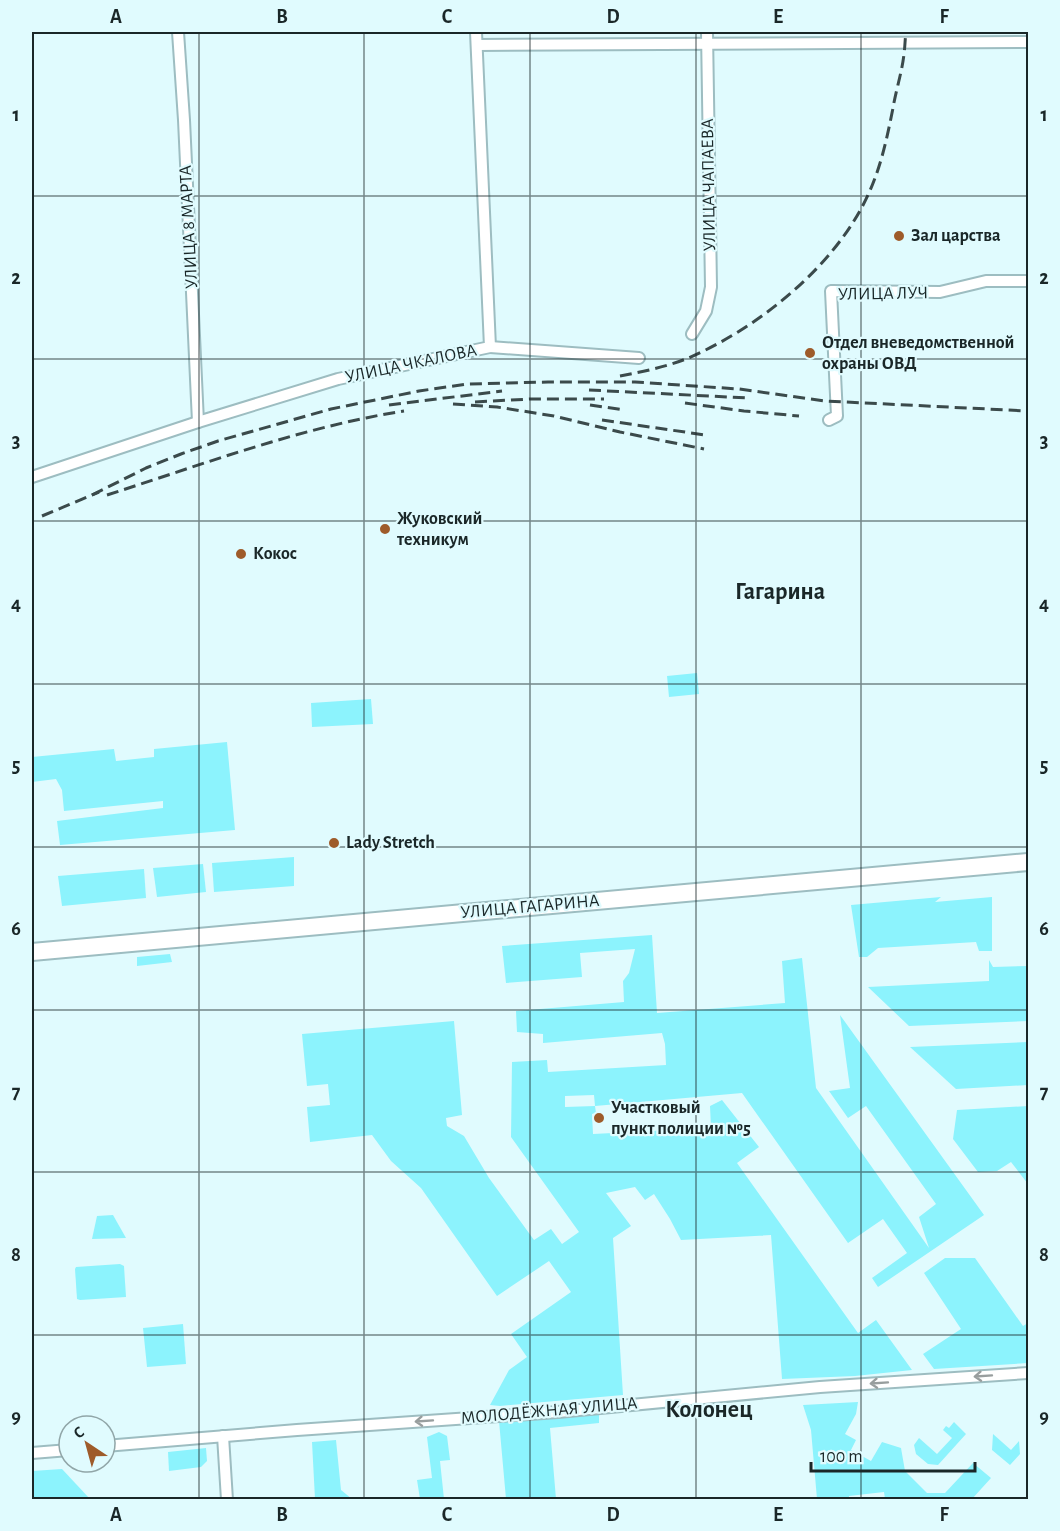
<svg xmlns="http://www.w3.org/2000/svg" width="1060" height="1531" font-family="'Alegreya Sans',sans-serif">
<style>
.green{fill:#8cf3fd;fill-rule:evenodd}
.lines{fill:none;stroke-linecap:round;stroke-linejoin:round}
.street-casing{stroke:#9dbdc1;stroke-width:14}
.primary-casing{stroke:#9dbdc1;stroke-width:20}
.street{stroke:#fff;stroke-width:10}
.primary{stroke:#fff;stroke-width:16}
.rail{stroke:#3b4a4b;stroke-width:3;stroke-dasharray:12 6;stroke-linecap:butt}
.oneway{stroke:#989e9e}
.grid{fill:none;stroke:#1a2728;stroke-width:1.5;stroke-opacity:0.55}
.poi-dot{fill:#9e5b2a;stroke:#e0fbfe;stroke-width:2}
.labels{text-anchor:middle;dominant-baseline:central;stroke-width:4.5;stroke-linejoin:round;paint-order:stroke}
.street-label{font-size:18px;fill:#1a2728;stroke:#e0fbfe}
.poi-label{font-size:18px;font-weight:bold;fill:#1a2728;stroke:#e0fbfe;text-anchor:start}
.district-label{font-size:24px;font-weight:bold;fill:#1a2728;stroke:#e0fbfe}
.neatline{fill:none;stroke:#1a2728;stroke-width:2}
.grid-label{font-size:20px;text-anchor:middle;font-weight:bold;fill:#1a2728}
</style>
<rect width="100%" height="100%" fill="#e0fbfe"/>
<!-- green -->
<g class="green">
<polygon points="697,673 699,694 669,697 667,676"/>
<polygon points="371,699 373,724 312,727 311,703"/>
<polygon points="227,742 235,830 60,845 57,821 163,808 163,801 64,811 62,790 56,779 32,782 32,757 114,749 116,761 154,757 154,749"/>
<polygon points="294,857 294,886 214,892 212,863"/>
<polygon points="203,864 206,892 157,897 153,868"/>
<polygon points="144,869 146,898 62,906 58,876"/>
<polygon points="941,897 935,902 992,897 992,951 979,951 976,942 878,948 867,957 859,957 851,905"/>
<path d="M652 935 657 1013 785 1003 782 961 802 958 816 1088 929 1248 919 1217 936 1204 866 1106 848 1118 829 1091 850 1088 840 1015 984 1215 878 1287 872 1278 907 1253 883 1219 848 1243 742 1093 595 1106 596 1113 592 1114 593 1134 711 1128 710 1106 722 1100 759 1147 737 1163 858 1333 876 1320 912 1370 855 1376 782 1379 771 1235 681 1240 670 1219 654 1194 645 1200 635 1187 606 1193 631 1226 613 1238 623 1395 500 1406 490 1405 509 1370 527 1357 511 1334 571 1292 549 1261 497 1296 421 1188 391 1161 372 1135 310 1142 307 1107 330 1105 328 1084 307 1086 302 1034 454 1021 462 1115 446 1118 447 1126 464 1136 489 1178 534 1240 551 1229 562 1244 579 1232 511 1137 512 1062 547 1060 548 1072 666 1065 665 1044 662 1033 543 1043V1034L517 1032 516 1011 624 1002 623 981 629 973 635 949 580 953 582 977 506 983 502 946ZM594 1095 595 1106 565 1107V1096Z"/>
<polygon points="170,954 172,962 137,966 137,957"/>
<polygon points="989,960 993,967 1028,966 1028,1021 909,1026 868,987 989,981"/>
<polygon points="1028,1042 1028,1085 956,1089 910,1047"/>
<polygon points="1028,1106 1028,1184 1011,1162 997,1171 978,1172 953,1139 957,1110"/>
<polygon points="113,1215 126,1238 92,1239 97,1216"/>
<polygon points="945,1258 975,1258 1023,1326 1028,1323 1028,1363 934,1369 923,1354 961,1329 924,1273"/>
<polygon points="120,1264 124,1266 126,1297 80,1300 77,1299 75,1269 76,1267"/>
<polygon points="183,1324 186,1364 147,1367 143,1328"/>
<polygon points="858,1402 856,1414 845,1434 856,1440 851,1450 871,1461 882,1442 901,1448 905,1471 927,1493 945,1493 973,1463 991,1478 972,1499 885,1499 884,1492 849,1496 849,1499 817,1499 811,1430 803,1405"/>
<polygon points="599,1413 599,1423 550,1428 556,1499 506,1499 499,1421"/>
<polygon points="954,1422 966,1434 938,1465 928,1464 916,1454 914,1445 919,1438 937,1454 952,1438 943,1430 946,1426 949,1428"/>
<polygon points="439,1432 447,1436 450,1460 440,1461 444,1499 420,1499 417,1480 432,1478 427,1437"/>
<polygon points="993,1434 1011,1450 1019,1441 1020,1454 1010,1465 992,1450"/>
<polygon points="336,1440 341,1490 352,1499 315,1499 312,1442"/>
<polygon points="206,1448 207,1461 201,1467 169,1471 168,1452"/>
<polygon points="62,1469 90,1499 32,1499 32,1471"/>
</g>
<g class="lines">
<defs>
<g id="street">
<polyline points="178,32 184,120 198,422"/>
<polyline points="477,45 1028,42"/>
<polyline points="692,334 706,311 711,287 707,32"/>
<polyline points="490,347 639,358"/>
<polyline points="829,420 837,416 831,291 940,292 986,281 1028,281"/>
<polyline points="32,477 198,422 338,379 490,347 476,32"/>
<polyline points="223,1436 227,1500"/>
<polyline points="105,1446 297,1430 558,1412 820,1387 1028,1373"/>
<polyline points="32,1453 69,1450"/>
</g>
<polyline id="primary" points="32,952 1028,862"/>
</defs>
<!-- street casing -->
<use href="#street" class="street-casing"/>
<!-- primary casing -->
<use href="#primary" class="primary-casing"/>
<!-- street -->
<use href="#street" class="street"/>
<!-- primary -->
<use href="#primary" class="primary"/>
<!-- rail -->
<g class="rail">
<path d="M620 376C642 372 665 367 686 359 757 329 835 267 868 195 881 167 887 138 893 108 896 90 902 72 904 54 905 47 905 39 906 32"/>
<polyline points="589,390 748,398"/>
<polyline points="475,402 530,399 604,399"/>
<polyline points="685,403 744,411 799,416"/>
<polyline points="453,404 497,407 554,416 620,432 704,449"/>
<polyline points="389,405 502,391"/>
<polyline points="590,405 625,410"/>
<polyline points="602,420 705,435"/>
<polyline points="92,495 146,468 181,454 218,441 331,409 419,391 467,384 548,382 635,382 739,389 825,401 1028,411"/>
<path d="M107 495C204 464 302 427 404 411"/>
<polyline points="42,516 99,492"/>
</g>
</g>
<!-- one-way arrows -->
<defs><path id="oneway-shaft" d="M-6 0H5M1.5-3L5.5 0L1.5 3" fill="none" stroke-width="1.6" stroke-linecap="round" stroke-linejoin="round" transform="scale(1.5)"/></defs>
<g class="oneway">
<use href="#oneway-shaft" transform="translate(983 1376) rotate(176)"/>
<use href="#oneway-shaft" transform="translate(879 1383) rotate(176)"/>
<use href="#oneway-shaft" transform="translate(424 1421) rotate(176)"/>
</g>
<!-- grid -->
<path class="grid" d="M199 32V1500M364 32V1500M530 32V1500M696 32V1500M861 32V1500M32 196H1028M32 359H1028M32 521H1028M32 684H1028M32 847H1028M32 1010H1028M32 1172H1028M32 1335H1028"/>
<!-- markers -->
<g class="poi-dot">
<circle cx="899" cy="236" r="6"/>
<circle cx="810" cy="353" r="6"/>
<circle cx="385" cy="529" r="6"/>
<circle cx="241" cy="554" r="6"/>
<circle cx="334" cy="843" r="6"/>
<circle cx="599" cy="1118" r="6"/>
</g>
<g class="labels">
<!-- street labels -->
<g class="street-label">
<text transform="translate(709 185) rotate(-91)">УЛИЦА ЧАПАЕВА</text>
<text transform="translate(189 227) rotate(-93)">УЛИЦА 8 МАРТА</text>
<text transform="translate(883 294) rotate(-1)">УЛИЦА ЛУЧ</text>
<text transform="translate(411 364) rotate(-12)">УЛИЦА ЧКАЛОВА</text>
<text transform="translate(530 907) rotate(-5)">УЛИЦА ГАГАРИНА</text>
<text transform="translate(549 1411) rotate(-5)">МОЛОДЁЖНАЯ УЛИЦА</text>
</g>
<!-- poi labels -->
<g class="poi-label">
<text x="911" y="236">Зал царства</text>
<text x="822" y="343">Отдел вневедомственной<tspan x="822" dy="21">охраны ОВД</tspan></text>
<text x="397" y="519">Жуковский<tspan x="397" dy="21">техникум</tspan></text>
<text x="253" y="554">Кокос</text>
<text x="346" y="843">Lady Stretch</text>
<text x="611" y="1108">Участковый<tspan x="611" dy="21">пункт полиции №5</tspan></text>
</g>
<!-- district labels -->
<g class="district-label">
<text x="780" y="592">Гагарина</text>
<text x="709" y="1410">Колонец</text>
</g>
</g>
<!-- border -->
<rect width="1060" height="1531" fill="none" stroke="#e0fbfe" stroke-width="66"/>
<!-- north arrow -->
<g transform="translate(87 1444) rotate(324)"><circle r="28" fill="#e0fbfe" stroke="#91a6a8" stroke-width="1.5"/>
<path d="M0-4.5L10 22L0 15L-10 22Z" fill="#9e5b2a"/>
<text y="-9" font-size="16" font-weight="bold" text-anchor="middle" fill="#1a2728">С</text>
</g>
<!-- scale -->
<path d="M811 1462v9h164v-9" fill="none" stroke="#1a2728" stroke-width="3"/>
<text x="820" y="1462" font-size="18" fill="#1a2728" stroke="#e0fbfe" stroke-width="4.5" paint-order="stroke">100 m</text>
<rect x="33" y="33" width="994" height="1465" class="neatline"/>
<g class="grid-label">
<text x="116" y="23">A</text>
<text x="282" y="23">B</text>
<text x="447" y="23">C</text>
<text x="613" y="23">D</text>
<text x="778" y="23">E</text>
<text x="944" y="23">F</text>
<text x="16" y="121">1</text>
<text x="1044" y="121">1</text>
<text x="16" y="284">2</text>
<text x="1044" y="284">2</text>
<text x="16" y="447">3</text>
<text x="1044" y="447">3</text>
<text x="16" y="610">4</text>
<text x="1044" y="610">4</text>
<text x="16" y="772">5</text>
<text x="1044" y="772">5</text>
<text x="16" y="935">6</text>
<text x="1044" y="935">6</text>
<text x="16" y="1098">7</text>
<text x="1044" y="1098">7</text>
<text x="16" y="1261">8</text>
<text x="1044" y="1261">8</text>
<text x="16" y="1423">9</text>
<text x="1044" y="1423">9</text>
<text x="116" y="1521">A</text>
<text x="282" y="1521">B</text>
<text x="447" y="1521">C</text>
<text x="613" y="1521">D</text>
<text x="778" y="1521">E</text>
<text x="944" y="1521">F</text>
</g>
</svg>
